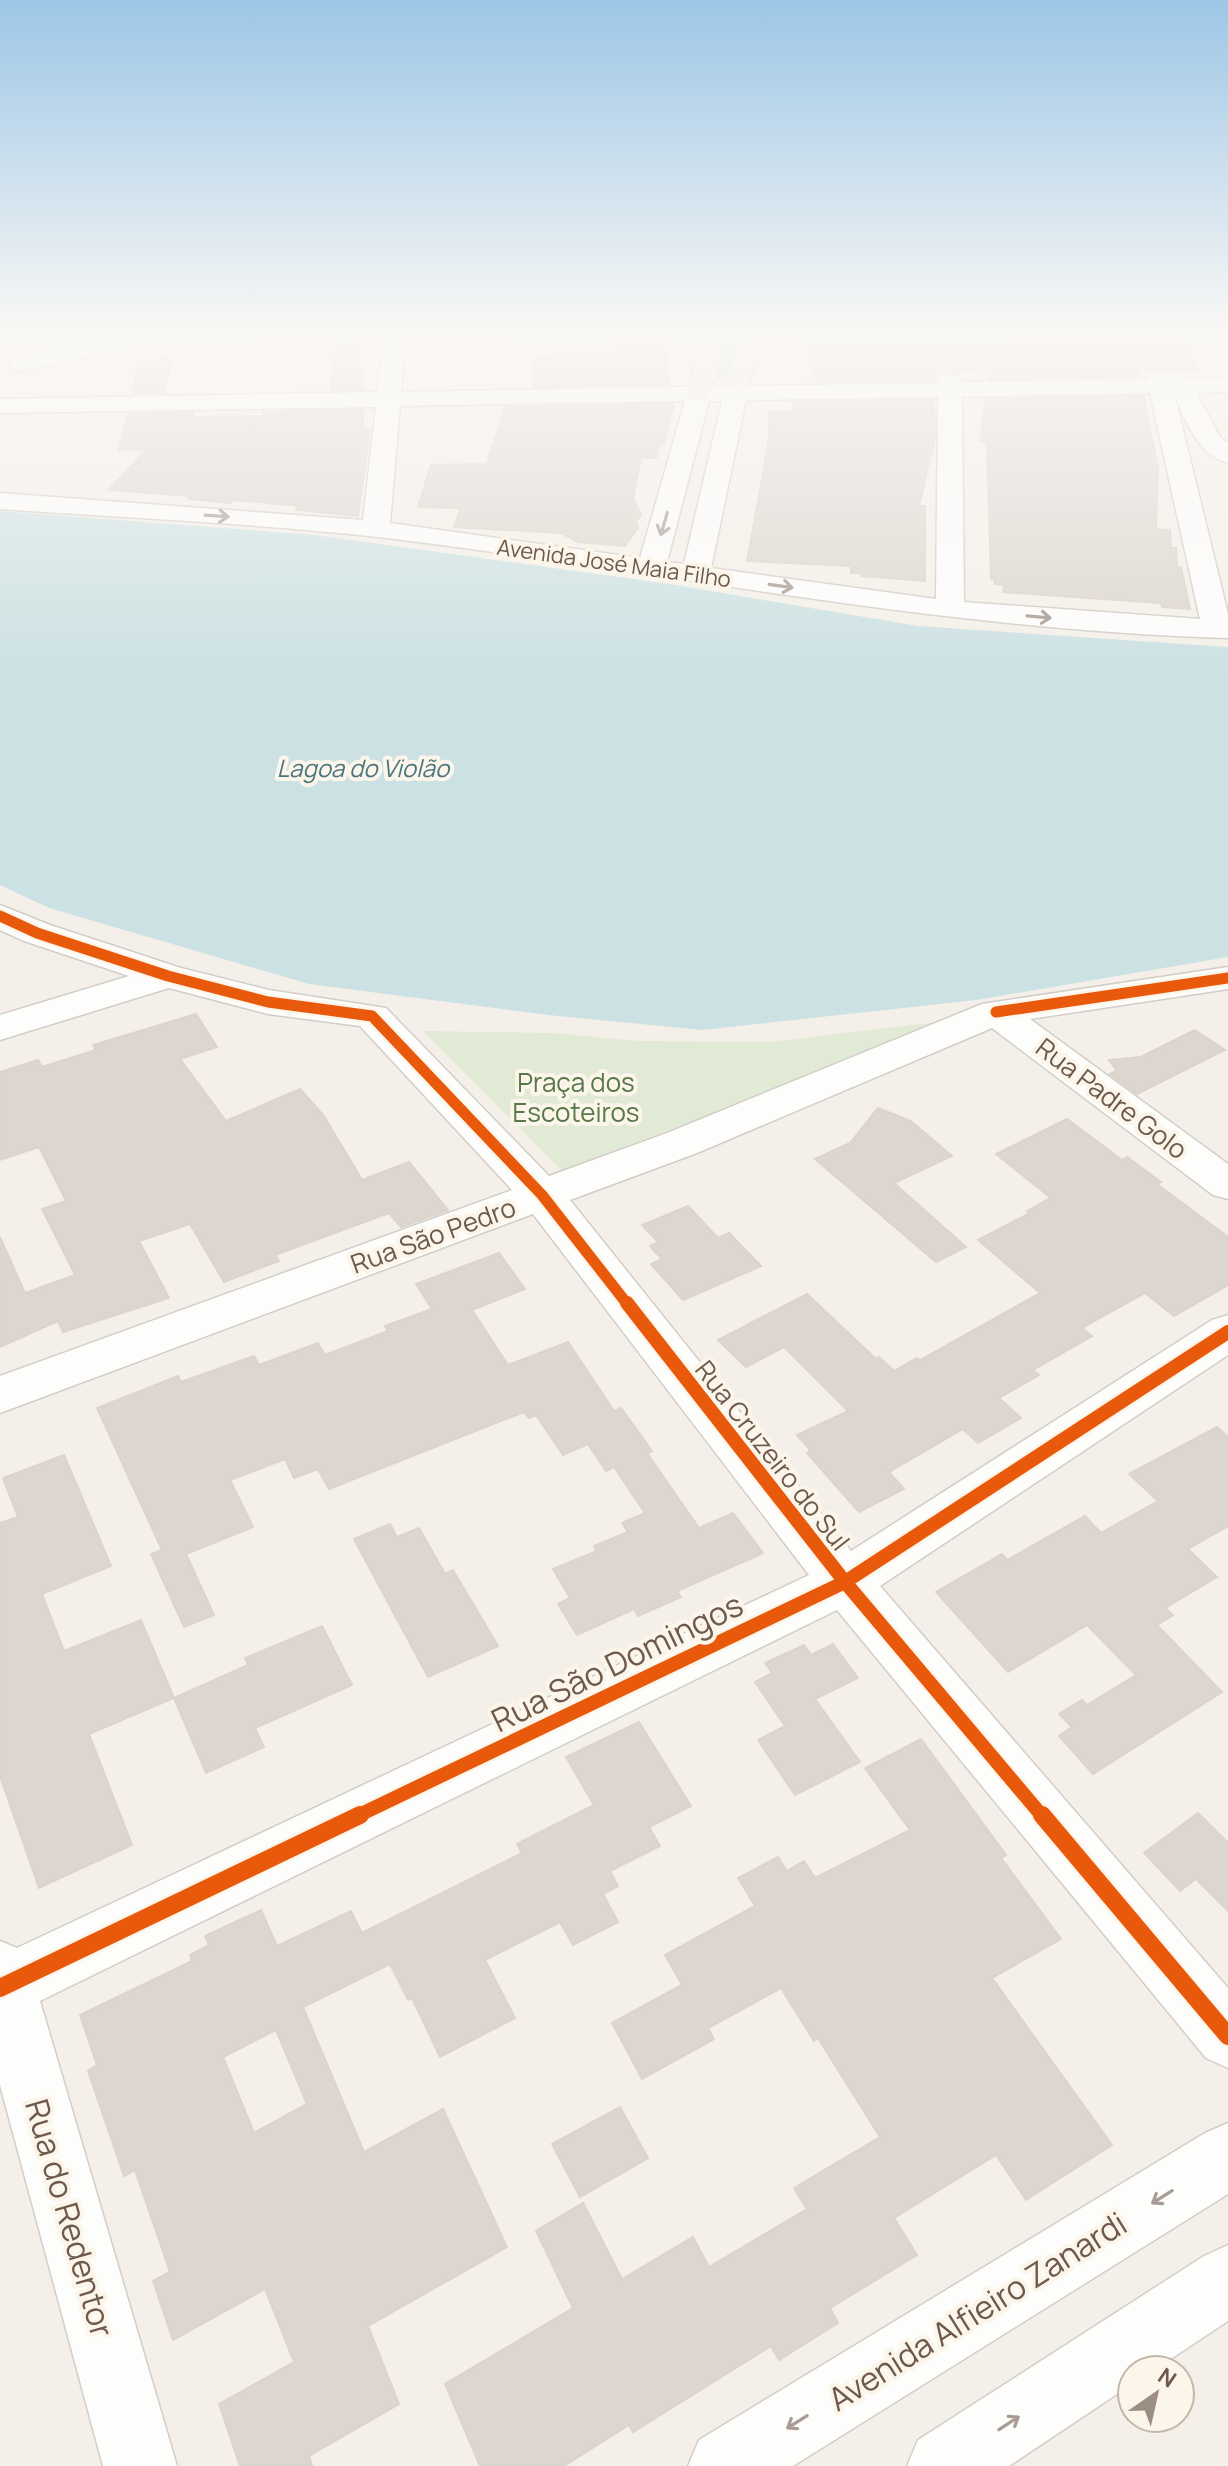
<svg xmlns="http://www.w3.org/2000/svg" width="1228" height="2466" font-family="Manrope,sans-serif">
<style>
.green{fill:#e1ead5}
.water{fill:#cce1e3}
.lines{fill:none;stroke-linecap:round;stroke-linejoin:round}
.canal{fill:#cce1e3;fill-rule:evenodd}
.building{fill:#ddd6cf;stroke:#dcd3cc;stroke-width:2;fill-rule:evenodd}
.minor-casing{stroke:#d3cdc7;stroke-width:3}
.major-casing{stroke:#d3cbc6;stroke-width:3}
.minor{fill:#fdfdfc;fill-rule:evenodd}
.major{fill:#f0ece6;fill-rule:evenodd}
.cycleway-far2-casing{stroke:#fcf5ea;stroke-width:16}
.cycleway-far1-casing{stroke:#fcf5ea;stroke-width:19}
.cycleway-casing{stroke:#fcf5ea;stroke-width:23}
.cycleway-far2{stroke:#e8590c;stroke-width:11}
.cycleway-far1{stroke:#e8590c;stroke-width:14}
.cycleway{stroke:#e8590c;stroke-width:18}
.oneway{stroke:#a79b93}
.labels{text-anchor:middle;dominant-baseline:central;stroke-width:8;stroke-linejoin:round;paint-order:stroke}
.far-street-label{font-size:22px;fill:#6e594d;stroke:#fcf5ea}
.far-water-label{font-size:24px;font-style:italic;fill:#4a767f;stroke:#fcf5ea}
.park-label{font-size:26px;fill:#577949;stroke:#fcf5ea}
.street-label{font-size:26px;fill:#6e594d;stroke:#fcf5ea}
.near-street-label{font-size:32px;fill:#6e594d;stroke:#fcf5ea}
</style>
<rect width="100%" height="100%" fill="#f4f0e9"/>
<!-- green -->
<polygon class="green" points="971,1018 561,1170 423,1031 552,1033 638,1041 770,1042"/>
<!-- water -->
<polygon class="water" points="0,511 314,535 669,584 918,626 1228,647 1228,957 976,1000 702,1030 548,1015 309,984 49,908 0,885"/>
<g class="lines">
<!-- canal -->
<polygon class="canal" points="723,333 741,333 731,374 721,380 711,374"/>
</g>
<!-- building -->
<g class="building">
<polygon points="332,333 361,333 356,366 362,366 362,389 332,390"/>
<polygon points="620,333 661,333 659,337 665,338 664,344 667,344 668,384 534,387 533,356 610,355"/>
<polygon points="853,333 1184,333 1198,370 1150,369 1139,371 1140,376 989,379 990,373 942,372 933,374 933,380 817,382 802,337 854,336"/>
<polygon points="171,358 165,393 132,394 138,359"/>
<polygon points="1144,396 1158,469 1156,529 1170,530 1171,548 1176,548 1177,567 1181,567 1190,609 1162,607 1161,603 1003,592 1004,585 995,584 994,579 991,579 987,441 980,441 986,399"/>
<polygon points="934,400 935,438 919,506 925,506 925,581 861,576 861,573 851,573 851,566 747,561 768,446 770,412 795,412 793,402"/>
<polygon points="674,404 664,444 660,444 656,458 641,458 633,499 641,515 636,521 638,528 625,546 578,542 561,533 454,527 461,508 418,507 431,465 487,464 505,407"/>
<polygon points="363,410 363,429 370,429 358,516 296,510 299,506 234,500 231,503 188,499 190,496 109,490 147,449 119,450 128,414 193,413 192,417 263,416 263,412"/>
<polygon points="196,1014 217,1047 180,1059 226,1121 300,1089 324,1116 362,1180 409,1162 448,1210 401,1227 389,1213 275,1255 279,1261 224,1282 190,1224 139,1241 169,1298 63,1332 58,1321 0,1347 0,1237 25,1293 75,1275 42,1209 66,1201 39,1147 0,1160 0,1072 38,1060 42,1067 96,1050 93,1045"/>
<polygon points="1195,1030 1225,1050 1137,1094 1110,1074 1117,1071 1109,1060 1141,1057"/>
<polygon points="878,1108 911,1121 952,1156 894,1183 966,1247 936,1262 815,1159 850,1143"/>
<polygon points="1067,1119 1122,1160 1127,1157 1161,1182 1157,1184 1228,1237 1228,1285 1174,1316 1145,1293 1082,1328 1092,1336 1033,1370 1039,1375 999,1398 1021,1418 978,1443 963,1429 889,1472 904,1489 859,1512 807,1453 811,1451 797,1435 848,1411 784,1347 746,1367 718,1340 807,1294 876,1359 879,1357 894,1371 917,1358 920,1360 1040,1293 978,1240 1030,1213 1027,1211 1051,1198 996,1154"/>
<polygon points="688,1206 718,1238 729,1233 761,1266 683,1300 651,1264 662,1259 650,1246 658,1242 642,1225"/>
<polygon points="499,1253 525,1289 472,1310 508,1365 568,1342 614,1411 621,1408 652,1451 647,1453 699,1528 733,1513 763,1553 677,1591 681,1597 638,1616 634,1609 577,1635 558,1604 570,1598 553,1569 597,1551 594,1546 628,1532 622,1523 645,1513 614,1467 606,1471 588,1444 563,1455 536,1415 529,1418 524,1412 329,1489 318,1469 294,1478 285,1459 230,1480 253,1527 186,1554 214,1615 184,1627 151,1554 162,1550 97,1408 178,1376 181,1382 254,1356 259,1365 318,1343 325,1355 388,1331 385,1326 432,1309 416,1284"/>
<polygon points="1217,1427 1228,1437 1228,1526 1188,1549 1217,1577 1165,1608 1173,1615 1157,1625 1222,1692 1093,1774 1059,1736 1072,1727 1059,1714 1082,1700 1087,1705 1136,1675 1087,1625 1008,1672 936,1592 1002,1554 1007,1560 1085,1516 1101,1533 1158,1501 1129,1474"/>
<polygon points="64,1455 111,1566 42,1594 64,1651 141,1620 174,1698 89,1734 132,1845 39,1888 0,1776 0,1523 18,1517 3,1478"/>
<polygon points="390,1524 397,1537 419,1528 445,1574 453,1570 498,1646 428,1677 354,1539"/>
<polygon points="322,1626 352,1685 255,1728 264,1747 206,1773 174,1698 248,1665 245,1658"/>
<polygon points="833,1644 858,1678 815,1699 860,1762 795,1795 758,1740 785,1726 755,1682 772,1673 765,1663 804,1645 811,1655"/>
<path d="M639 1722 691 1806 649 1827 660 1846 610 1871 618 1886 603 1894 618 1922 573 1945 560 1922 485 1960 515 2018 440 2057 412 1998 408 2000 390 1964 303 2007 364 2152 443 2109 507 2247 368 2326 399 2404 309 2456 312 2466H240L219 2404 294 2362 265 2289 173 2340 153 2281 170 2272 135 2170 124 2176 88 2071 97 2065 80 2015 192 1961 190 1955 209 1945 205 1936 261 1910 277 1946 351 1911 362 1933 522 1853 517 1844 594 1805 566 1757ZM276 2030 307 2104 254 2133 223 2057Z"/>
<polygon points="921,1739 1006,1855 1001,1858 1061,1939 992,1978 1112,2145 1026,2200 996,2155 894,2218 917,2255 830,2308 838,2323 779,2360 771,2346 633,2432 629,2425 564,2466 480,2466 445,2384 573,2308 536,2231 583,2203 622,2279 693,2237 709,2267 807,2209 794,2188 880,2137 818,2038 814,2041 781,1988 708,2028 714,2039 642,2079 612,2023 682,1985 665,1955 755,1906 738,1878 778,1857 787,1871 804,1861 815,1878 910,1830 865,1768"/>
<polygon points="1198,1813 1228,1843 1228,1911 1196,1879 1180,1891 1144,1853"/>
<polygon points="620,2107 648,2158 580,2197 552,2144"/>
</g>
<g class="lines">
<defs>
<g id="minor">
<polygon points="140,333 184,333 173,340 20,371 12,369 8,364 12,359 20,357"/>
<path d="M384 333H406L401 392 725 386 729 380H745L749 386 938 383 942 375H958L962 382 1147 379 1150 372H1184L1189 379 1228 378V392L1196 393 1220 437 1228 443V463C1198 455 1187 422 1175 397L1228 614V638C942 630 661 571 378 537 253 523 126 518 0 509V493L363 520 376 407 0 413V399L377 392ZM1150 393 1200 619 964 602 962 397ZM938 397 936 599 711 568 746 400ZM685 401 640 558 390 523 400 406ZM709 401H722L684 564 667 562Z"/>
<polygon points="0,905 50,925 181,968 269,990 386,1008 549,1176 667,1133 982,1004 1228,967 1228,989 1030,1019 1228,1164 1228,1199 1213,1195 992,1028 697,1153 570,1200 851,1551 1212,1320 1228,1315 1228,1355 880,1586 1228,1988 1228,2068 1206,2058 837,1610 40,2001 177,2466 103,2466 0,2085 0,1941 17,1948 809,1575 533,1214 0,1413 0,1376 512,1190 360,1026 268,1014 169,988 0,1040 0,1015 129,976 24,941 0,930"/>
<polygon points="1228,2123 1228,2194 793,2466 688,2466 699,2440 1205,2133"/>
<polygon points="1228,2245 1228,2321 1154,2370 1132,2370 1132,2384 1009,2466 907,2466 918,2440 1204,2256"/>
</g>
<g id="major">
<polygon points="704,333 726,333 711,394 707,399 691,399 687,394"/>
<polygon points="739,333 761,333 749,385 745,390 729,390 725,385"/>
</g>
</defs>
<!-- minor casing -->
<use href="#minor" class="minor-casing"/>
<!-- major casing -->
<use href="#major" class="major-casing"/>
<!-- minor -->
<use href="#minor" class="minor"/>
<!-- major -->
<use href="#major" class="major"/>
<defs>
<g id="cycleway-far2">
<polyline points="0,916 37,933 168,976 268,1002 372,1016 542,1195 628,1305"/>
<polyline points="996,1012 1228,978"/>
</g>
<g id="cycleway-far1">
<polyline points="627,1303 845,1582 1043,1817"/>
<polyline points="355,1817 845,1582 1228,1332"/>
</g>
<g id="cycleway">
<polyline points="1042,1815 1228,2036"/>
<polyline points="0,1988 360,1815"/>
</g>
</defs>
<!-- cycleway-far2 casing -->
<use href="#cycleway-far2" class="cycleway-far2-casing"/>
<!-- cycleway-far1 casing -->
<use href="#cycleway-far1" class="cycleway-far1-casing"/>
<!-- cycleway casing -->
<use href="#cycleway" class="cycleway-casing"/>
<!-- cycleway-far2 -->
<use href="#cycleway-far2" class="cycleway-far2"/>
<!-- cycleway-far1 -->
<use href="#cycleway-far1" class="cycleway-far1"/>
<!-- cycleway -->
<use href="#cycleway" class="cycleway"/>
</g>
<!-- one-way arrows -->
<defs><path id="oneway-shaft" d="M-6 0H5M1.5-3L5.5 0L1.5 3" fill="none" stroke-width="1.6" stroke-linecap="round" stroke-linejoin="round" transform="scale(2)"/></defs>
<g class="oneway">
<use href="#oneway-shaft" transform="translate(217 516) rotate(4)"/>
<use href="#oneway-shaft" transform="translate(664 524) rotate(106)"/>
<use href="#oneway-shaft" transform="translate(781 586) rotate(8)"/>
<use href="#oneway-shaft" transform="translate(1039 617) rotate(5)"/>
<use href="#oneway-shaft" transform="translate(1162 2197) rotate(148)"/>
<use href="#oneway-shaft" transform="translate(797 2422) rotate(148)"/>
<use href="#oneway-shaft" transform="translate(1009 2423) rotate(-33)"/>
</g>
<!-- sky -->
<linearGradient id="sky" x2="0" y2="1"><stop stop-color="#9dc6e6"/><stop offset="0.49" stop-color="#faf8f5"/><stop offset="1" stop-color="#faf8f5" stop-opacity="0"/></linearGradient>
<rect width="1228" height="678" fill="url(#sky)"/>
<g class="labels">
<!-- far-street labels -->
<g class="far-street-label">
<text transform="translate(614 563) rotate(8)">Avenida José Maia Filho</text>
</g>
<!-- far-water labels -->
<g class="far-water-label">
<text x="363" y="767">Lagoa do Violão</text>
</g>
<!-- park labels -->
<g class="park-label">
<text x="576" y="1082">Praça dos<tspan x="576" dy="30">Escoteiros</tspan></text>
</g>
<!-- street labels -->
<g class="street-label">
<text transform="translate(1112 1098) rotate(37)">Rua Padre Golo</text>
<text transform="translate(433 1235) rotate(-20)">Rua São Pedro</text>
<text transform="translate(773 1455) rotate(52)">Rua Cruzeiro do Sul</text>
</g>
<!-- near-street labels -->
<g class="near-street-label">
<text transform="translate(617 1662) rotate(-26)">Rua São Domingos</text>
<text transform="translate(70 2218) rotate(74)">Rua do Redentor</text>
<text transform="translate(977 2311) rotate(-32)">Avenida Alfieiro Zanardi</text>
</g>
</g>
<!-- north arrow -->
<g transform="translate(1156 2394) rotate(34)"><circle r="38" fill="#fcf5ea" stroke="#c3b7ab" stroke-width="2"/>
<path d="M0-6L14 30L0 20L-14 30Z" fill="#9d8e84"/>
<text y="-12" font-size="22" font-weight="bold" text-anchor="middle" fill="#6e594d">N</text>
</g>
</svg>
